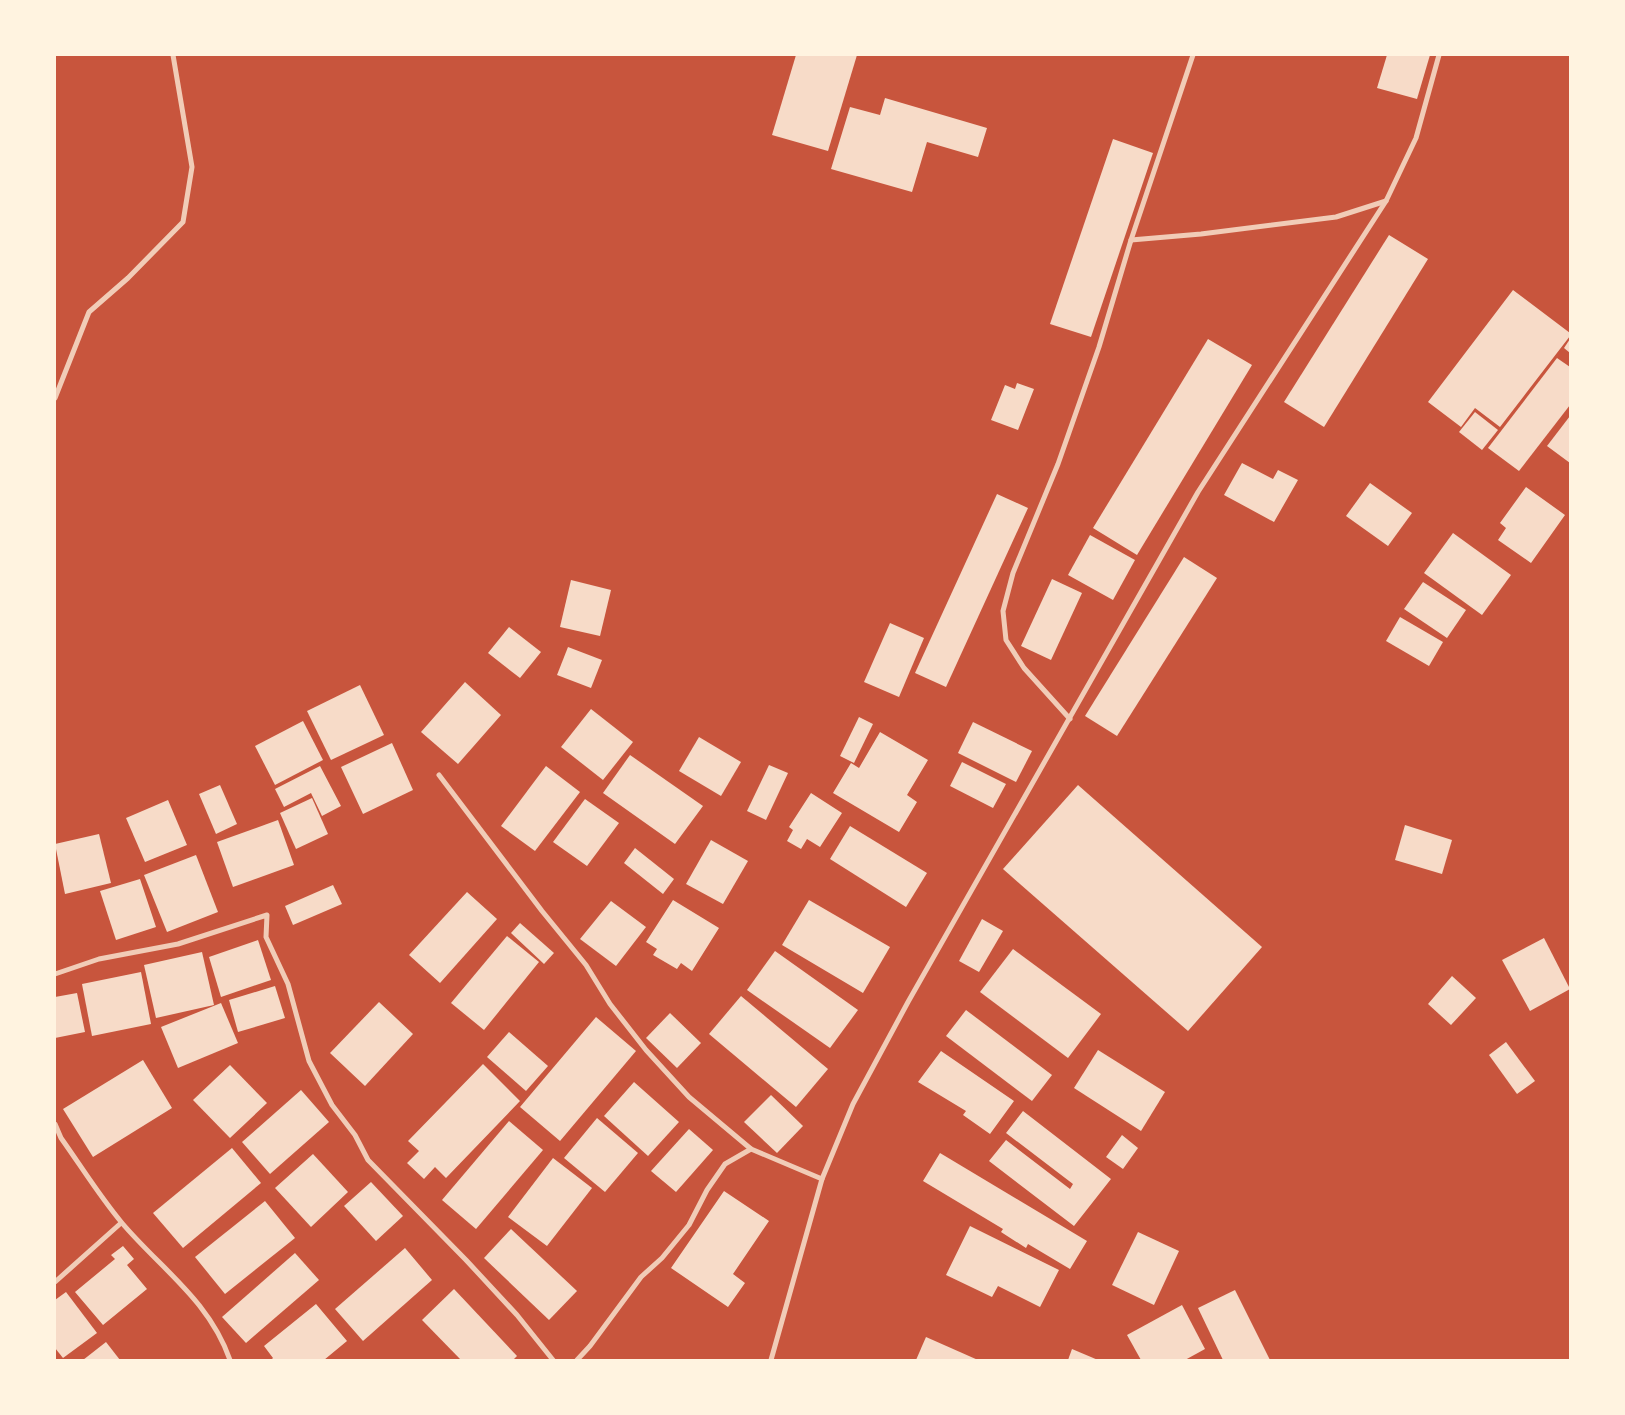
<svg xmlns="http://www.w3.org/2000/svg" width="1625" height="1415" font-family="Ubuntu,sans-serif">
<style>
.building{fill:#f7dbc8}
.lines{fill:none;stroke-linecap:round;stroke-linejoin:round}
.minor{stroke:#f1ccb7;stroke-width:5}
</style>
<rect width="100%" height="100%" fill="#c8553d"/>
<!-- building -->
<g class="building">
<polygon points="796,55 857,55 828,151 772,135"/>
<polygon points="1387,55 1430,55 1417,99 1377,88"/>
<polygon points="885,98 987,128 978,157 927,142 912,192 831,169 850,107 880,115"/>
<polygon points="1113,139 1153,153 1091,337 1050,324"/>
<polygon points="1389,235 1428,259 1324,427 1284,402"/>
<polygon points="1513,290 1570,333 1570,336 1500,427 1475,408 1461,427 1428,402"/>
<polygon points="1208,339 1252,365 1137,555 1093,528"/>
<polygon points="1570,339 1570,353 1564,348"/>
<polygon points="1557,358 1570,367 1570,405 1519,471 1488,448"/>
<polygon points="1017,383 1034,389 1018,430 991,420 1005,385 1015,389"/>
<polygon points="1475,412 1498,430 1482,450 1459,432"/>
<polygon points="1570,416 1570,463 1547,446"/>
<polygon points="1242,463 1273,479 1278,470 1298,480 1274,522 1224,495"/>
<polygon points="1370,483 1412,513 1388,546 1346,516"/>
<polygon points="1526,487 1565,515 1531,563 1498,540 1506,528 1500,523"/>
<polygon points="997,494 1028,508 946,687 915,673"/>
<polygon points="1453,533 1511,575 1482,615 1424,573"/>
<polygon points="1090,535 1135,560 1113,600 1068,575"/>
<polygon points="1184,557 1217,578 1117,736 1085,716"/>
<polygon points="1052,579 1082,593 1051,660 1021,646"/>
<polygon points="571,580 611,590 600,636 560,627"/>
<polygon points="1423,582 1466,610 1447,638 1404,609"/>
<polygon points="1400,617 1443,642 1429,666 1386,641"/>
<polygon points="890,623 924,638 899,697 864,682"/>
<polygon points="509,627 541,652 520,678 488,653"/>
<polygon points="568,647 602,660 591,688 557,675"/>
<polygon points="465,682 501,715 458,764 421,732"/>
<polygon points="360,685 384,735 331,760 307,711"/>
<polygon points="591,709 633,742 603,780 561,747"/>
<polygon points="859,717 873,724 854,763 840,756"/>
<polygon points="303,721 323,760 275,785 255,746"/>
<polygon points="973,722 1032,751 1016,782 958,753"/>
<polygon points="880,732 928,760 907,795 917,802 899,832 833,793 851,763 859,768"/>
<polygon points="699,737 741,762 721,796 679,771"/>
<polygon points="392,743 413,790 363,814 341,767"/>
<polygon points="630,755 703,806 675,844 603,793"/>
<polygon points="962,762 1006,784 993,808 950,786"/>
<polygon points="769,765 788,773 766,820 747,811"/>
<polygon points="320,766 341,806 322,816 311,793 284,807 275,789"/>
<polygon points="546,766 580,792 535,851 501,826"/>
<polygon points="220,785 237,824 216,834 199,794"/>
<polygon points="1078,785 1262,947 1188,1031 1003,869"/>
<polygon points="811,793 842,813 820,847 807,839 801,849 787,841 793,830 789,827"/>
<polygon points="312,798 328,834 296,849 280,813"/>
<polygon points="585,799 619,823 587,866 553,842"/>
<polygon points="168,800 187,845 145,862 126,818"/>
<polygon points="278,820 294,865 233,887 217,842"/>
<polygon points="1405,825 1452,840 1442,874 1395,860"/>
<polygon points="850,826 927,873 906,907 830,859"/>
<polygon points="99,834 111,883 65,894 55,844"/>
<polygon points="711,840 748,861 723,904 686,884"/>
<polygon points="635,848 674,879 663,894 624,863"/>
<polygon points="196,855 218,912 167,932 144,875"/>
<polygon points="140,879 156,927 116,940 100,891"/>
<polygon points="333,885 342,904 293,925 285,906"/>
<polygon points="467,892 497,919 440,983 409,955"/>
<polygon points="673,900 719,928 692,971 681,963 677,969 653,955 657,949 646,942"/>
<polygon points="809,900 890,947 863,993 782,945"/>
<polygon points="611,901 646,927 616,966 580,939"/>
<polygon points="982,919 1003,931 979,972 959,961"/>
<polygon points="520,923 554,953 544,964 511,933"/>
<polygon points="507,936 539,962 484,1030 451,1003"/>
<polygon points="1544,938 1570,989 1530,1011 1502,960"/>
<polygon points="258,940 271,980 221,997 209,957"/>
<polygon points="1013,949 1101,1014 1068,1058 980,992"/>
<polygon points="775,951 858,1010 830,1048 747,990"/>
<polygon points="202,952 214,1005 156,1018 144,965"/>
<polygon points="141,972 151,1024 92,1036 82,984"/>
<polygon points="1452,976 1476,998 1451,1025 1428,1004"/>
<polygon points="275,986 285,1018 238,1032 229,1000"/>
<polygon points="77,993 85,1032 55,1038 55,997"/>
<polygon points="741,996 828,1069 796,1107 709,1034"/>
<polygon points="379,1002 413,1034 365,1086 330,1053"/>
<polygon points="221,1003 238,1043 178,1068 161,1027"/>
<polygon points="966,1010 1052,1075 1032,1101 946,1036"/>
<polygon points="670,1013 701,1043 677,1068 646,1038"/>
<polygon points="596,1017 636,1051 560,1141 520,1107"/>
<polygon points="509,1032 548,1066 526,1091 487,1057"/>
<polygon points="1506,1042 1535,1081 1517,1094 1489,1055"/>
<polygon points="1098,1050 1165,1092 1141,1131 1074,1088"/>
<polygon points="941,1051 1014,1101 990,1134 963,1115 966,1111 918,1082"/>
<polygon points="143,1060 172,1108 93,1157 63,1109"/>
<polygon points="483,1064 520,1101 446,1178 435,1167 424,1179 407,1163 419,1151 408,1141"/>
<polygon points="230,1065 267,1103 230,1138 193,1100"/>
<polygon points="634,1082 679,1122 648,1156 604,1116"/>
<polygon points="301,1090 329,1122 270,1174 242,1142"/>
<polygon points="771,1095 803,1126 777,1153 744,1122"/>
<polygon points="1023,1111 1111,1179 1074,1226 989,1161 1006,1140 1070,1189 1073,1184 1006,1133"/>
<polygon points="597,1118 638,1153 605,1192 564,1158"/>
<polygon points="509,1121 543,1150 476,1229 442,1200"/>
<polygon points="689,1129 713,1150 676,1192 651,1171"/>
<polygon points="1122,1135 1138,1148 1123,1169 1106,1157"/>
<polygon points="232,1148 261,1183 183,1248 153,1213"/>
<polygon points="940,1153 1087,1241 1070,1269 1028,1244 1026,1248 1001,1232 1003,1229 923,1181"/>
<polygon points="313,1154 348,1192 311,1227 275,1188"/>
<polygon points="553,1158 592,1188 547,1246 508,1217"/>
<polygon points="371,1182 403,1216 376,1241 344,1206"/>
<polygon points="724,1191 769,1221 733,1274 745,1283 728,1307 671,1268"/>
<polygon points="265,1201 295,1238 225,1294 195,1257"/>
<polygon points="970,1226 1059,1270 1040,1307 998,1286 992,1297 946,1275"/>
<polygon points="511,1229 577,1291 549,1320 484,1258"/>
<polygon points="1138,1232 1179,1251 1154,1305 1112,1285"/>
<polygon points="123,1246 134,1259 127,1265 147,1289 103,1325 75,1292 115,1259 111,1255"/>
<polygon points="405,1248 432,1280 363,1341 335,1309"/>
<polygon points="295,1253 319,1280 246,1343 222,1317"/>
<polygon points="454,1289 517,1356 513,1360 461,1360 422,1320"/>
<polygon points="1235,1290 1270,1360 1223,1360 1198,1308"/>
<polygon points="66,1292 97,1333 63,1358 55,1348 55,1300"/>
<polygon points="316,1304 347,1341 324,1360 271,1360 273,1358 264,1346"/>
<polygon points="1182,1305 1205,1349 1185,1360 1141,1360 1127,1335"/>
<polygon points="926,1337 978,1360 916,1360"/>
<polygon points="106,1342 120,1360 83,1360"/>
<polygon points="1072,1349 1098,1360 1068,1360"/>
</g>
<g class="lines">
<!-- minor -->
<g class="minor">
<polyline points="1131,240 1201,234 1336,217 1386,201"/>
<polyline points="55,398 89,312 128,278 183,222 192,167 173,55"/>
<polyline points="1070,719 1024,668 1006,640 1003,611 1013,573 1058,464 1099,347 1131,240 1193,55"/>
<polyline points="439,775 542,911 586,965 610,1004 646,1050 689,1097 751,1149 822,1179"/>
<polyline points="55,974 99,959 178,944 267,915 266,937 288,984 309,1061 332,1105 355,1135 368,1160 466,1260 517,1315 553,1360"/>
<path d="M55 1124 61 1138C81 1166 100 1197 122 1223 161 1269 209 1300 230 1360"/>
<polyline points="55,1282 121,1223"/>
<polyline points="577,1360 590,1346 641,1277 662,1258 689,1225 707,1190 725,1164 751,1149"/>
<polyline points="771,1360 822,1179 853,1104 908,1002 1198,492 1386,201 1416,138 1439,55"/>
</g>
</g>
<!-- border -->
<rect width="1625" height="1415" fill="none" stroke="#fff3e0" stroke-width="112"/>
</svg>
